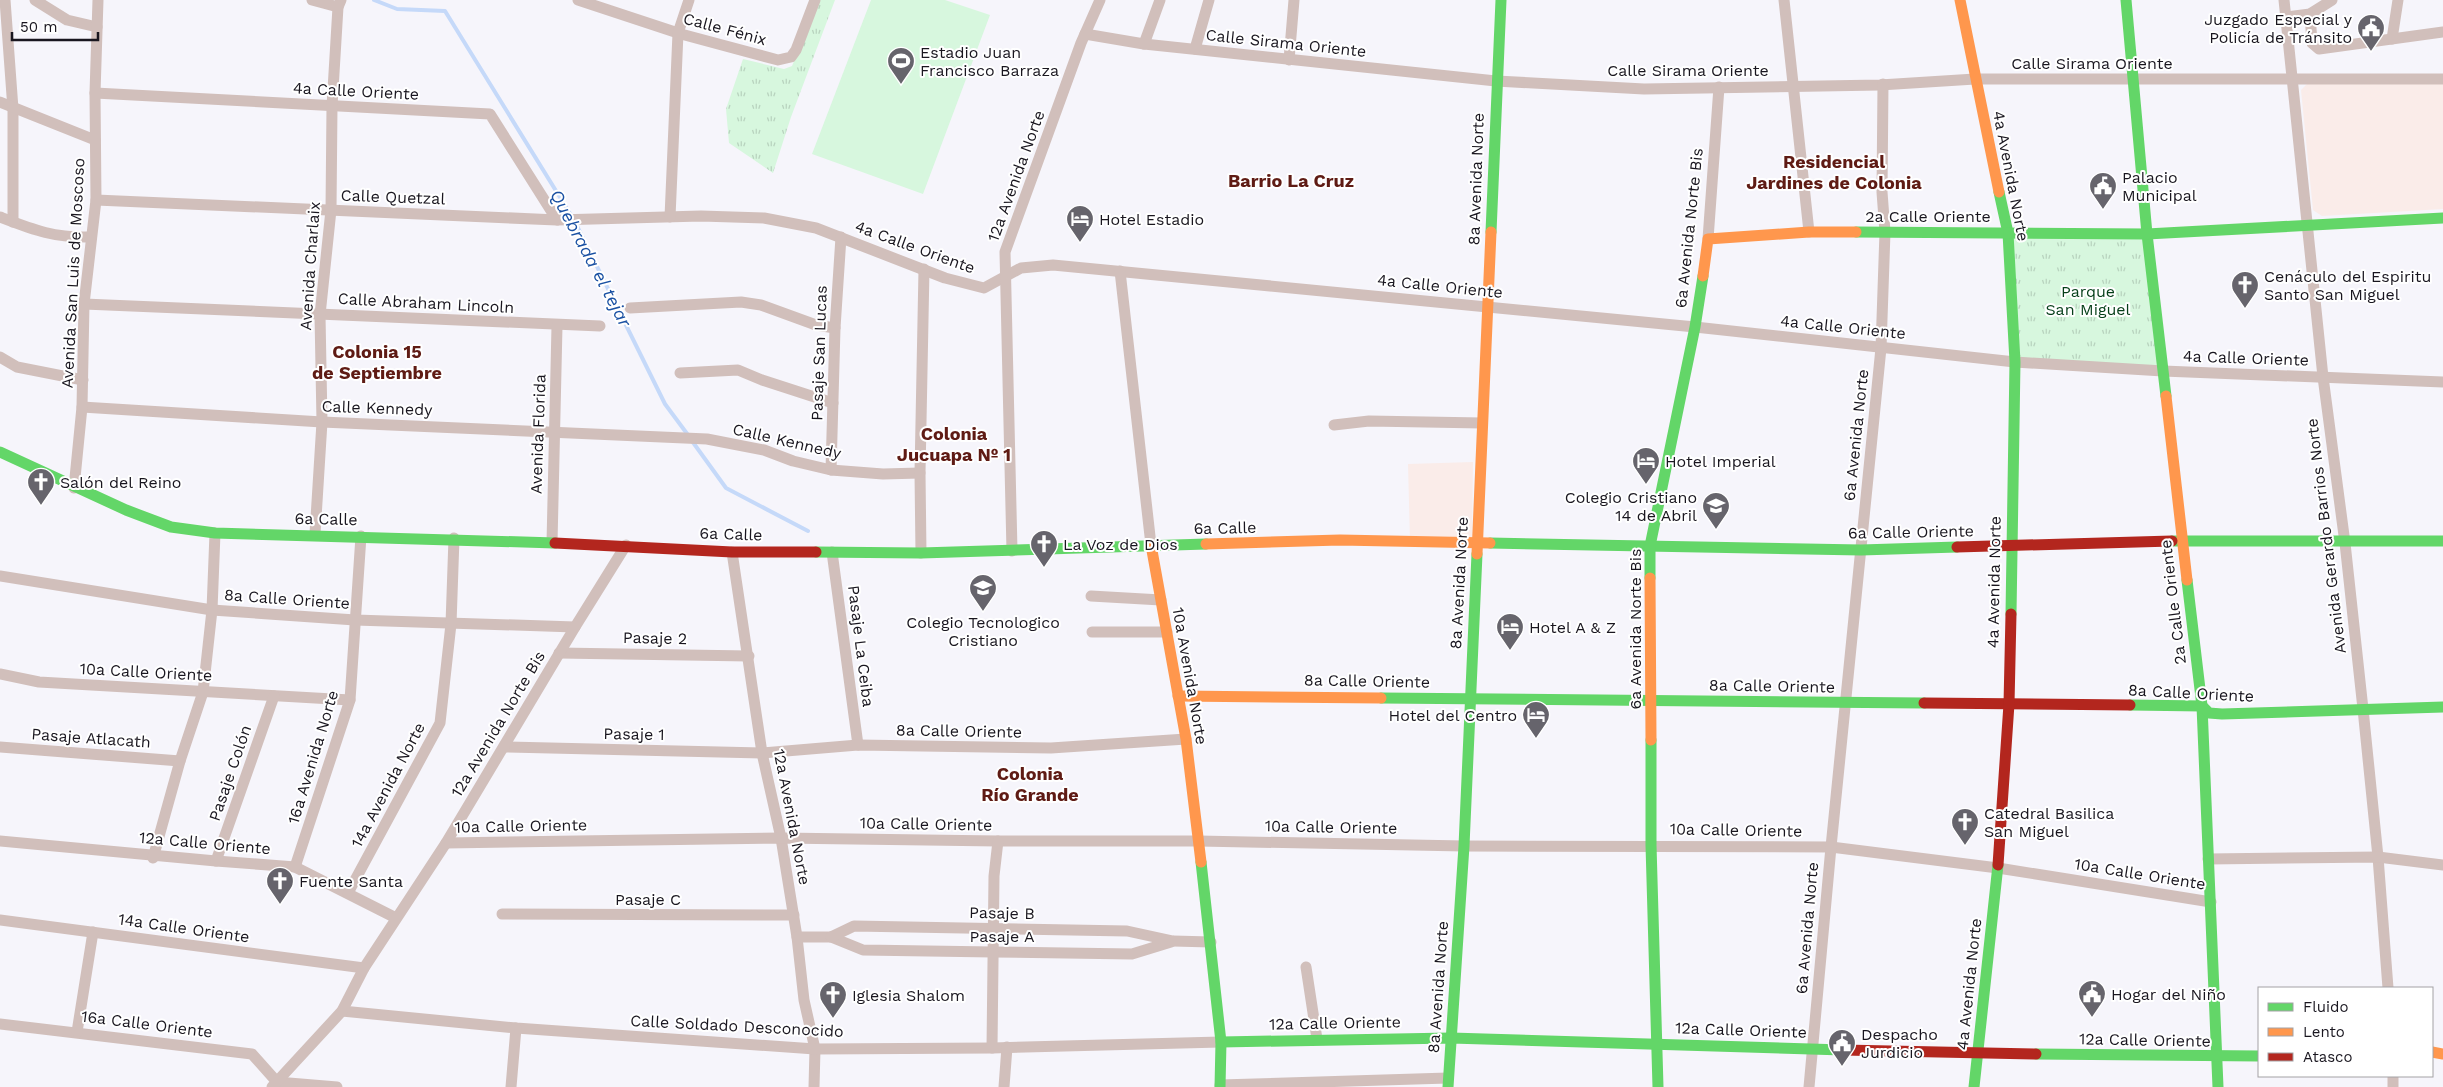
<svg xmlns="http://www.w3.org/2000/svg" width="2443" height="1087" font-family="'Work Sans',sans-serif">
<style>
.commercial{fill:#faece9}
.grass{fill:url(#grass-tufts)}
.pitch{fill:#d7f7de}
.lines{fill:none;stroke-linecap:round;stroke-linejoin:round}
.stream{stroke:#c5d9f9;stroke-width:4}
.street{stroke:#d1bfbb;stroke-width:11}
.fast{stroke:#63d668;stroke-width:11}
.slow{stroke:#ff974d;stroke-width:11}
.jam{stroke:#b3261e;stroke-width:11}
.labels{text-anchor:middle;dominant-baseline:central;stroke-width:4;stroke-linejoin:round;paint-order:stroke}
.poi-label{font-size:16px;fill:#19161f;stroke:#fff;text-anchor:start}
.street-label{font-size:16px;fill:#19161f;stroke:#fff}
.park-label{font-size:16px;fill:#053f19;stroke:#fff}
.neighbourhood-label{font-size:18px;font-weight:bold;fill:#5f1b14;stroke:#fff}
.water-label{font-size:18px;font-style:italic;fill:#1a51a3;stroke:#fff}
</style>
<defs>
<pattern id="grass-tufts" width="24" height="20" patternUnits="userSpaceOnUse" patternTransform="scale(1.25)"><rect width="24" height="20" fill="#d7f7de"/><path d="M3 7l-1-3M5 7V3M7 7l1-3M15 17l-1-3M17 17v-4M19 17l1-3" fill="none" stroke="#b8d3be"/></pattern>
</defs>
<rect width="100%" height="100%" fill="#f6f5fb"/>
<!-- commercial -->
<g class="commercial">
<polygon points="2443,83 2443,209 2322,216 2313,210 2301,90 2307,84"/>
<polygon points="1473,462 1472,540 1410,541 1408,464"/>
</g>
<!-- grass -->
<g class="grass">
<polygon points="819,0 835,0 791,117 773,173 729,143 726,109 743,59 784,69 792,66"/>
<polygon points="2008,233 2147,234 2163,371 2015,362"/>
</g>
<!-- pitch -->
<polygon class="pitch" points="871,0 945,0 990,15 923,194 812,154"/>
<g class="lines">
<!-- stream -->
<g class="stream">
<polyline points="374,0 397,9 445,11 574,220 665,404 688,435"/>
<polyline points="692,441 726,488 808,531"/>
</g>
<!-- street -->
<g class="street">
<polyline points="5,0 13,109 13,222"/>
<polyline points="35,0 67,20 97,27"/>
<polyline points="312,0 338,7"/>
<polyline points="578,0 681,34 778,60 791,57 796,50 815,0"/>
<polyline points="1784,0 1809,232"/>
<polyline points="2284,0 2323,377 2345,543 2363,709 2378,857 2388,988"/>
<polyline points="2310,14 2312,43 2319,49 2443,32"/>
<polyline points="2286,17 2310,14 2332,0"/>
<polyline points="1085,34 1144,44 1496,81 1644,89 1880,85 1975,79 2443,79"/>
<polyline points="2392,39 2398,0"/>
<polyline points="1144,44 1160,0"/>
<polyline points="1195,49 1209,0"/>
<polyline points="1289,60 1294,0"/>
<polyline points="95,93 490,114 557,220"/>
<polyline points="0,102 95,140"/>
<polyline points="96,200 557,220 701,216 764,218 816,228 945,278 984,288 1021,268 1053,265 1695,327 2015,362 2163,371 2443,382"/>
<path d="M0 217C34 230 54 238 91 237"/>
<polyline points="670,217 678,33 689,0"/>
<polyline points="1708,239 1719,87"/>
<polyline points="1120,271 1151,545"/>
<polyline points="84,304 600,326"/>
<polyline points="630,308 741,302 761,305 816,325 835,328"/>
<polyline points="0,357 17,367 83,380"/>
<polyline points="680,373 738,370 762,380 833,403"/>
<polyline points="82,407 322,422 707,439 764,450 793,461 831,470 883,474 920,473"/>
<polyline points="1334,425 1369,421 1482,423"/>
<polyline points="831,470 835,328 841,237"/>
<polyline points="74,488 82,407 84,304 96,200 95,93 98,0"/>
<polyline points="315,534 322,422 320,315 331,210 332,106 338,7 341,0"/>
<polyline points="552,543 557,326"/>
<polyline points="1012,551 1005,252 1081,43 1100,0"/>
<polyline points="732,552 762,753 781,838 797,937 804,1000 815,1049 814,1087"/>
<polyline points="832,552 858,745"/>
<polyline points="921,553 920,473 924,269"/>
<polyline points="0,576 212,610 355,620 575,627"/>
<polyline points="1091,596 1161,600"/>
<polyline points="1092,632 1167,632"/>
<polyline points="559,653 749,656"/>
<polyline points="0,674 39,682 350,700"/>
<polyline points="0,747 180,761"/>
<polyline points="505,747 762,753 858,745 1051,748 1186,739"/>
<polyline points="0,841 216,861 295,867 396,918"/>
<polyline points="446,843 781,838 998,841 1199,841 1464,846 1831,847 1998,868 2211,902"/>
<polyline points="153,858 180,761 203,692 212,610 215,533"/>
<polyline points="2208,859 2378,857 2443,865"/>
<polyline points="216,861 274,696"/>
<polyline points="295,867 350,700 361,536"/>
<polyline points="348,893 440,723 451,624 454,538"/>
<polyline points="502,914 794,915"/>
<polyline points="0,920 364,968"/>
<polyline points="797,937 831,937 863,950 993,952 1132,954 1171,942"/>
<polyline points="831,937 854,926 1127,931 1173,941 1211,942"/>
<polyline points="1306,967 1317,1039"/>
<polyline points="342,1011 516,1028 815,1049 992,1048 1221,1042"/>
<polyline points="0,1024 252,1054 277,1082 337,1087"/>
<polyline points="77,1032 93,932"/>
<polyline points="992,1048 994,876 998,841"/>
<polyline points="1220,1085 1448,1078"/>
<polyline points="272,1087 342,1011 364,968 446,843 575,627 626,545"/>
<polyline points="511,1087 516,1028"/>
<polyline points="1004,1087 1007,1047"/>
<polyline points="1809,1087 1831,847 1881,348 1885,232 1882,192 1883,84"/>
<polyline points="2393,1087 2393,1076"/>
</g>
<!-- fast -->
<g class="fast">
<polyline points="2126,0 2147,234 2166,396"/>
<polyline points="1999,192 2008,233 2015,362 2011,614"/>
<polyline points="1491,232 1501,0"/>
<polyline points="1856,232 2147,234 2443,218"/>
<polyline points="0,452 126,510 171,527 215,533 555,543"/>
<polyline points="2172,541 2443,541"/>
<polyline points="1490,543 1861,550 1957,547"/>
<polyline points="816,552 921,553 1206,544"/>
<polyline points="1650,578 1650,546 1695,327 1703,276"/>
<polyline points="2187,580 2202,706 2218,1087"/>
<polyline points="1381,698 1924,703"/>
<polyline points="2130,705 2202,706 2209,713 2222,714 2443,707"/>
<polyline points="1651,740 1651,845 1658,1087"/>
<polyline points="1201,862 1221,1042 1220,1087"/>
<polyline points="1221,1042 1451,1038 1843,1050"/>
<polyline points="2036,1054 2259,1056"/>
<polyline points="1448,1087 1464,846 1477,554"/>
<polyline points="1974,1087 1998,865"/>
</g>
<!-- slow -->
<g class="slow">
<polyline points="1960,0 1999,192"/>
<polyline points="1703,276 1708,239 1809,232 1856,232"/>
<polyline points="2166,396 2187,580"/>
<polyline points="1206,544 1340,540 1490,543"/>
<polyline points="1151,545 1186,739 1201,862"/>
<polyline points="1477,554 1491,232"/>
<polyline points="1650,578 1651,740"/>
<polyline points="1178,696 1381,698"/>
<polyline points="2432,1052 2443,1054"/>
</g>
<!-- jam -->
<g class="jam">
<polyline points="555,543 732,552 816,552"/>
<polyline points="1957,547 2172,541"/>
<polyline points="1924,703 2130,705"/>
<polyline points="1998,865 2009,704 2011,614"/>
<polyline points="1843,1050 2036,1054"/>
</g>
</g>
<!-- icons -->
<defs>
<symbol id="civic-pin" viewBox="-11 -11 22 30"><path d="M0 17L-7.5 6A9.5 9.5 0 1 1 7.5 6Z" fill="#66646c" stroke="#fff"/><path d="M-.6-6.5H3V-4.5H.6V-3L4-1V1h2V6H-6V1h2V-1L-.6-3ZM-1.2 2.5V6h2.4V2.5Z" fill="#fff"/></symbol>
<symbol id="stadium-pin" viewBox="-11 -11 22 30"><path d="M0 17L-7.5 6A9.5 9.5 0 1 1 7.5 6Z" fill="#66646c" stroke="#fff"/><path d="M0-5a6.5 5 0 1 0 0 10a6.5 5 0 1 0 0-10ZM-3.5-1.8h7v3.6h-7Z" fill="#fff"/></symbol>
<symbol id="hotel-pin" viewBox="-11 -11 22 30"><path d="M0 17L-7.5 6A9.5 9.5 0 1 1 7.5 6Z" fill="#66646c" stroke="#fff"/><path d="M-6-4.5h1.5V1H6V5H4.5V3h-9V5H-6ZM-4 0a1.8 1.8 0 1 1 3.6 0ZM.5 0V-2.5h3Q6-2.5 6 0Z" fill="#fff"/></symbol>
<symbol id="church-pin" viewBox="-11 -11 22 30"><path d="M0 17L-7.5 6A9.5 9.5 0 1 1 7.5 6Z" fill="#66646c" stroke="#fff"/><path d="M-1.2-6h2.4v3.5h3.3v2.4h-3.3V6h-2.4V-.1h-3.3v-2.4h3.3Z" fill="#fff"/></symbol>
<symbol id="school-pin" viewBox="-11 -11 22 30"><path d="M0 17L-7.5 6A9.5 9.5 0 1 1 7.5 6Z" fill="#66646c" stroke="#fff"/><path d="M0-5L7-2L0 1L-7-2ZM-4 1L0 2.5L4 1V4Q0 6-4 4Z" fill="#fff"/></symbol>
</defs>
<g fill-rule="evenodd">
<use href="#civic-pin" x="2355" y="12" width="32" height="43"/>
<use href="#stadium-pin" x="885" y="45" width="32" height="43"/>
<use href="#civic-pin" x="2087" y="170" width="32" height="43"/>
<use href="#hotel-pin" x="1064" y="203" width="32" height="43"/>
<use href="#church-pin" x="2229" y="269" width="32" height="43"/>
<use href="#hotel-pin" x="1630" y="445" width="32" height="43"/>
<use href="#church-pin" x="25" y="466" width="32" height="43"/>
<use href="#school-pin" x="1700" y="490" width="32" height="43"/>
<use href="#church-pin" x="1028" y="528" width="32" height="43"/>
<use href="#school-pin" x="967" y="572" width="32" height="43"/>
<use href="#hotel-pin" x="1494" y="611" width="32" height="43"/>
<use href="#hotel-pin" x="1520" y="699" width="32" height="43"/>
<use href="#church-pin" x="1949" y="806" width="32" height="43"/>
<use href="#church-pin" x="264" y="865" width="32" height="43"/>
<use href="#civic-pin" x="2076" y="978" width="32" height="43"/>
<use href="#church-pin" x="817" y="979" width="32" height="43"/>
<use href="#civic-pin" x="1826" y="1027" width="32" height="43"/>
</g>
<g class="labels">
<!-- poi labels -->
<g class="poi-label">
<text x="2352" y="19" text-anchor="end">Juzgado Especial y<tspan x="2352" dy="18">Policía de Tránsito</tspan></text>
<text x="920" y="52">Estadio Juan<tspan x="920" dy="18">Francisco Barraza</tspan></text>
<text x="2122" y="177">Palacio<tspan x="2122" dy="18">Municipal</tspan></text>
<text x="1099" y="219">Hotel Estadio</text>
<text x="2264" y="276">Cenáculo del Espiritu<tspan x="2264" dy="18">Santo San Miguel</tspan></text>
<text x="1665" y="461">Hotel Imperial</text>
<text x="60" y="482">Salón del Reino</text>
<text x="1697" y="497" text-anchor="end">Colegio Cristiano<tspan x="1697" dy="18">14 de Abril</tspan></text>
<text x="1063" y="544">La Voz de Dios</text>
<text x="983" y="622" text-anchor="middle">Colegio Tecnologico<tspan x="983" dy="18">Cristiano</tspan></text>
<text x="1529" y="627">Hotel A &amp; Z</text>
<text x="1517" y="715" text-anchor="end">Hotel del Centro</text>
<text x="1984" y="813">Catedral Basilica<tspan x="1984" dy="18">San Miguel</tspan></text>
<text x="299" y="881">Fuente Santa</text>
<text x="2111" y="994">Hogar del Niño</text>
<text x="852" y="995">Iglesia Shalom</text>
<text x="1861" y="1034">Despacho<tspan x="1861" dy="18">Jurdicio</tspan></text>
</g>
<!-- street labels -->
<g class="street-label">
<text transform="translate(725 29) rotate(15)">Calle Fénix</text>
<text transform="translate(1286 43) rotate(6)">Calle Sirama Oriente</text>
<text x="2092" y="63">Calle Sirama Oriente</text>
<text x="1688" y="70">Calle Sirama Oriente</text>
<text transform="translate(356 91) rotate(3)">4a Calle Oriente</text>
<text transform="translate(1016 176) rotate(-70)">12a Avenida Norte</text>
<text transform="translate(2011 176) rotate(79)">4a Avenida Norte</text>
<text transform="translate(1476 179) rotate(-88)">8a Avenida Norte</text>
<text transform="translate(393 197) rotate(2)">Calle Quetzal</text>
<text x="1928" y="216">2a Calle Oriente</text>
<text transform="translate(1689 228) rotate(-84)">6a Avenida Norte Bis</text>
<text transform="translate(915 247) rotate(20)">4a Calle Oriente</text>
<text transform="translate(310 266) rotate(-86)">Avenida Charlaix</text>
<text transform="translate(73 273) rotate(-87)">Avenida San Luis de Moscoso</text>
<text transform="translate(1440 286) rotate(6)">4a Calle Oriente</text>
<text transform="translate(426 303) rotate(3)">Calle Abraham Lincoln</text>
<text transform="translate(1843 327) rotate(6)">4a Calle Oriente</text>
<text transform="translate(819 353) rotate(-88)">Pasaje San Lucas</text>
<text transform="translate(2246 358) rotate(2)">4a Calle Oriente</text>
<text transform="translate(377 408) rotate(2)">Calle Kennedy</text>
<text transform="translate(538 434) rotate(-88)">Avenida Florida</text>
<text transform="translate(1856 435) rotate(-84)">6a Avenida Norte</text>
<text transform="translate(787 441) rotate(13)">Calle Kennedy</text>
<text transform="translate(326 519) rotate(1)">6a Calle</text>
<text transform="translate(1225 528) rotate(-1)">6a Calle</text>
<text transform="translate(1911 532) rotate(-1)">6a Calle Oriente</text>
<text transform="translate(731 534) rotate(2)">6a Calle</text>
<text transform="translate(2326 536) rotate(-97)">Avenida Gerardo Barrios Norte</text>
<text transform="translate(1994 582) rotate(-89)">4a Avenida Norte</text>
<text transform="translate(1459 583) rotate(-87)">8a Avenida Norte</text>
<text transform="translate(287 599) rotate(4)">8a Calle Oriente</text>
<text transform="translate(2173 602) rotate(-97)">2a Calle Oriente</text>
<text transform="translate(1635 629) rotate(-90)">6a Avenida Norte Bis</text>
<text transform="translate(655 638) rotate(1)">Pasaje 2</text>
<text transform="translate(861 646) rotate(83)">Pasaje La Ceiba</text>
<text transform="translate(146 672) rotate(3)">10a Calle Oriente</text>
<text transform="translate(1190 676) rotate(80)">10a Avenida Norte</text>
<text transform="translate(1367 681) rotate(1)">8a Calle Oriente</text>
<text transform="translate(1772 686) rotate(1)">8a Calle Oriente</text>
<text transform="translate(2191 693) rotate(3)">8a Calle Oriente</text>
<text transform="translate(498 724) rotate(-59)">12a Avenida Norte Bis</text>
<text transform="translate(959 731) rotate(1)">8a Calle Oriente</text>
<text transform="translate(634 734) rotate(1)">Pasaje 1</text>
<text transform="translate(91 738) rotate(4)">Pasaje Atlacath</text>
<text transform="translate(313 757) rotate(-73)">16a Avenida Norte</text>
<text transform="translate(230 773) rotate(-71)">Pasaje Colón</text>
<text transform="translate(388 785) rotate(-62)">14a Avenida Norte</text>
<text transform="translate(792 817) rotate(79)">12a Avenida Norte</text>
<text transform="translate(926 824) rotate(1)">10a Calle Oriente</text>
<text transform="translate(521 826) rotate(-1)">10a Calle Oriente</text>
<text transform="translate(1331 827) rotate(1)">10a Calle Oriente</text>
<text transform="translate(1736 830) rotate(1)">10a Calle Oriente</text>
<text transform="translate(205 843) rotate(5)">12a Calle Oriente</text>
<text transform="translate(2140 874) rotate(9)">10a Calle Oriente</text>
<text x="648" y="899">Pasaje C</text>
<text transform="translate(1002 913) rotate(1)">Pasaje B</text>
<text transform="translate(184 928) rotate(8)">14a Calle Oriente</text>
<text transform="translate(1807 928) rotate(-85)">6a Avenida Norte</text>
<text x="1002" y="936">Pasaje A</text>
<text transform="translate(1969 984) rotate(-84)">4a Avenida Norte</text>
<text transform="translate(1438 987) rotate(-86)">8a Avenida Norte</text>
<text transform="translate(1335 1023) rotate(-1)">12a Calle Oriente</text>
<text transform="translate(147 1024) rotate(7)">16a Calle Oriente</text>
<text transform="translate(737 1026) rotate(3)">Calle Soldado Desconocido</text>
<text transform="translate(1741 1030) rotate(2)">12a Calle Oriente</text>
<text transform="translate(2145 1040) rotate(1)">12a Calle Oriente</text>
</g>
<!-- park labels -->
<g class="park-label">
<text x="2088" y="291">Parque<tspan x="2088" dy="18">San Miguel</tspan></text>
</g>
<!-- neighbourhood labels -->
<g class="neighbourhood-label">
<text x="1834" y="161">Residencial<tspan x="1834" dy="21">Jardines de Colonia</tspan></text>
<text x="1291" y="180">Barrio La Cruz</text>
<text x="377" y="351">Colonia 15<tspan x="377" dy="21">de Septiembre</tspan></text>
<text x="954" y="433">Colonia<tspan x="954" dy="21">Jucuapa Nº 1</tspan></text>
<text x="1030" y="773">Colonia<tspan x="1030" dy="21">Río Grande</tspan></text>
</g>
<!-- water labels -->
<g class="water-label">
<text transform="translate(591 258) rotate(62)">Quebrada el tejar</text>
</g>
</g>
<!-- legend -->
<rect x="2258" y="987" width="175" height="90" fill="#ffffff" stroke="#a3a2a5"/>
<rect x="2268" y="1003" width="25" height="8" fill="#63d668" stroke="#a3a2a5"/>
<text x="2303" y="1012" font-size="15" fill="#19161f">Fluido</text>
<rect x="2268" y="1028" width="25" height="8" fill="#ff974d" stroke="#a3a2a5"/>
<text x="2303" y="1037" font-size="15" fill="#19161f">Lento</text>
<rect x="2268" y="1053" width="25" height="8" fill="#b3261e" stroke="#a3a2a5"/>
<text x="2303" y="1062" font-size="15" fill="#19161f">Atasco</text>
<!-- scale -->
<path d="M12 32v8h86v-8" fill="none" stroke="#19161f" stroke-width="2.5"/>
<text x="20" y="32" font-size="15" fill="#19161f" stroke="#ffffff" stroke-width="4" paint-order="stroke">50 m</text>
</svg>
